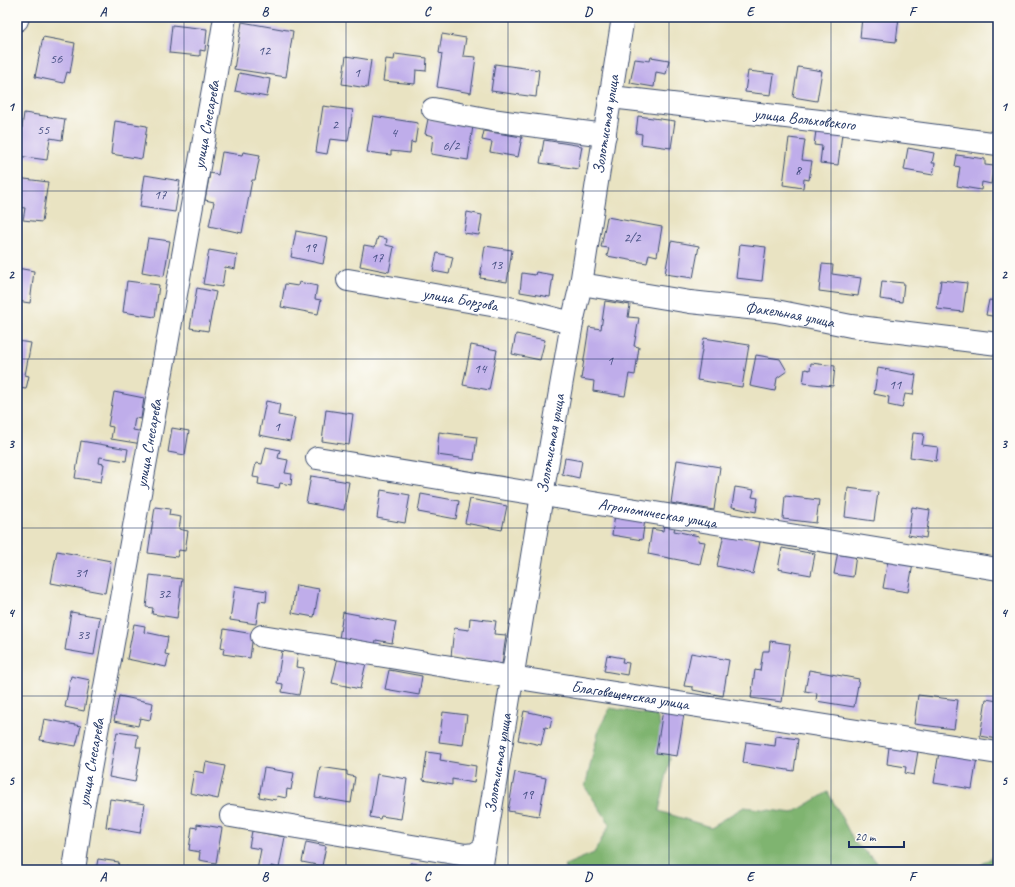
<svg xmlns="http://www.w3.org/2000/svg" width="1015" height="887" font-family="Caveat,sans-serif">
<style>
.forest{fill:#7fb470;stroke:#4d7267}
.building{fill:#bfadea}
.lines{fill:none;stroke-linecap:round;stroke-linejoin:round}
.minor-casing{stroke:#3a4a6d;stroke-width:24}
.minor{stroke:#fff;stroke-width:22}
.grid{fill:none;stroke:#1b2f5e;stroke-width:1;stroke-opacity:0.55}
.labels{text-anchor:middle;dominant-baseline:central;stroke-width:3;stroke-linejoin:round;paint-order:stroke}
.number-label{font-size:14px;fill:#444e81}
.street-label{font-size:16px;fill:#1b2f5e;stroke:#fdfcf7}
.neatline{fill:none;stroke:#1b2f5e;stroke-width:1.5}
.grid-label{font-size:13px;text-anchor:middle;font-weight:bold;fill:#1b2f5e}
</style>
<rect width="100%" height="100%" fill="#fdfcf7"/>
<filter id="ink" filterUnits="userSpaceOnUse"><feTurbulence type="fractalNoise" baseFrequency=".025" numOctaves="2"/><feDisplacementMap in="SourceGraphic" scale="8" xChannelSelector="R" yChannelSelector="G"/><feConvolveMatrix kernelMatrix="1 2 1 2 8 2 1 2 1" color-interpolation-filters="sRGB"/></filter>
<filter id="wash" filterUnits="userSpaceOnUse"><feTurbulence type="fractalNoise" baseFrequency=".012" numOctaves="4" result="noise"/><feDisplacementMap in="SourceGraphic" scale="16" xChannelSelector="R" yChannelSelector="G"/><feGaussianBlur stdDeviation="0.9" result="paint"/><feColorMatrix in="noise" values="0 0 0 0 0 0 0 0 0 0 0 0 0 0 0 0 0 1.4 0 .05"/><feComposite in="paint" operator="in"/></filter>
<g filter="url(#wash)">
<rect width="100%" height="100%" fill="#e9e3c2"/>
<!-- forest -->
<g class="forest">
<polygon points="610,708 657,716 670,759 659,811 710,827 744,807 793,813 828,792 855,843 886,870 566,870 565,865 594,853 610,824 585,787 599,729"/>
<polygon points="998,853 998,870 974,870"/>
</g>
<g id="blocks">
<!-- building -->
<g class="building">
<polygon points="862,17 899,17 896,42 860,38"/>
<polygon points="242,22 293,31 286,77 234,69"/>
<polygon points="172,25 207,29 205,51 200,50 200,56 169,53"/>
<polygon points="442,34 466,38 463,56 476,57 471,93 437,87 442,54 439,53"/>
<polygon points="43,37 75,43 70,73 67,72 64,83 35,77"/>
<polygon points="395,54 427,58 426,71 416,70 415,84 383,81 386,59 394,60"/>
<polygon points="346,56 371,60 367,88 342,84"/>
<polygon points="651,57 669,60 666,74 656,72 654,87 630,83 635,59 650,61"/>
<polygon points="495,64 539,70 536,97 491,91"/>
<polygon points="798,67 822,71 817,101 793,97"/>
<polygon points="748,71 774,74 771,95 745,92"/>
<polygon points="239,73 270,79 267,97 235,91"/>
<polygon points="323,106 353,110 348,141 330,139 327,154 316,152"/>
<polygon points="24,113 65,119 62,140 50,138 47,160 18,156"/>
<polygon points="373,116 418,123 415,143 411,142 410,153 391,151 391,155 367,152"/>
<polygon points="638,116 675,121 671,148 641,144 642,134 636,133"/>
<polygon points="428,119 473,126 468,160 431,154 433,136 425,134"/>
<polygon points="115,121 147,126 142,159 111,154"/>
<polygon points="484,131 522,137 518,157 490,152 492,142 482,140"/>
<polygon points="816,131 842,134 838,165 820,163 822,146 814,145"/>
<polygon points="789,138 805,140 802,160 812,161 809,180 804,179 803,188 783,185"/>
<polygon points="544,140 582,146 578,169 540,163"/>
<polygon points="908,148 934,153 932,163 935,163 933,175 904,170"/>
<polygon points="222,152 242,155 243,152 260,155 255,180 252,180 242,233 209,226 214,202 205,200 210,173 218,175"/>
<polygon points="957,155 985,159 985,165 994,166 991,184 982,182 981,190 957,186 960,167 955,166"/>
<polygon points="145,175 180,181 175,212 140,207"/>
<polygon points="17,178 48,182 42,222 23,220 25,208 17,207"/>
<polygon points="467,212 482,215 479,235 464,233"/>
<polygon points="607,217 662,227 657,256 649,254 647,263 607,256 609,248 601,247"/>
<polygon points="296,231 328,237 323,264 291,257"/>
<polygon points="378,237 387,239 386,245 394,247 389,272 360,266 364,245 375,247"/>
<polygon points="148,238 170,241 164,276 142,272"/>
<polygon points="671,241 699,246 693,278 665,274"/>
<polygon points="740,244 766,247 762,281 736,278"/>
<polygon points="485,246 512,250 507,282 480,278"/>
<polygon points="209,250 237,255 235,269 225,267 222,287 203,284"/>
<polygon points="437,253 453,257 449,274 433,271"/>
<polygon points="822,264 833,265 832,274 861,278 858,296 819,291"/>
<polygon points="17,268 34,271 30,303 17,301"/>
<polygon points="536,272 553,275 550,297 520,292 522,273 535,275"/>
<polygon points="941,280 967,283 963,312 937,309"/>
<polygon points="127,281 159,285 155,317 123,312"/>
<polygon points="882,281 904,283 902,302 880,299"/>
<polygon points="299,282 317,286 315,299 321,300 318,314 281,307 285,284 298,286"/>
<polygon points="197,288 216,292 208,331 190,328"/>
<polygon points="989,300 998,301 998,317 986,315"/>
<polygon points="605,301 630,305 628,317 639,318 634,346 639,347 635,375 629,374 625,396 593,391 594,381 581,379 589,327 601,329"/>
<polygon points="516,334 545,340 540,360 512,354"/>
<polygon points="704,338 749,345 742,387 697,380"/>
<polygon points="17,341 31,343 25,375 29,376 26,389 17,388"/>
<polygon points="471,345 497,350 489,390 463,385"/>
<polygon points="756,355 780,359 787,371 777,378 775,391 750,386"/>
<polygon points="811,363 835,366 833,386 803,383 805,369 810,370"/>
<polygon points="878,368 916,375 913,395 905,394 902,408 888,405 889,397 874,394"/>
<polygon points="114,392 144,398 141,419 135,418 133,430 144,432 142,444 111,439 113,427 108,426"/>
<polygon points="266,401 280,404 278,415 295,418 290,441 259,435"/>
<polygon points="326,410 353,414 349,445 322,441"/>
<polygon points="172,428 189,431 185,455 168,452"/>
<polygon points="439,432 477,437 474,460 437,455"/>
<polygon points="913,433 924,434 922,445 938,447 936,461 910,457"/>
<polygon points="81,441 128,449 126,461 100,457 99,463 104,464 101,482 75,478"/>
<polygon points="266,447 280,450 278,458 288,460 285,473 292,474 291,485 280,483 279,488 258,484 259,478 253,477 256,463 262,464"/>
<polygon points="565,458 582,461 579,478 562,474"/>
<polygon points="677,460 720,467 714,510 671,503"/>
<polygon points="311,476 349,482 344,510 306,503"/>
<polygon points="735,487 754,490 752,497 758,498 756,512 732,507"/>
<polygon points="848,488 878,492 874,521 845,517"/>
<polygon points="381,490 410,495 405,523 377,518"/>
<polygon points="421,494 459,501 456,519 418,512"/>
<polygon points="785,496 819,500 816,523 783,519"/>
<polygon points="470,499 507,506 502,530 465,523"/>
<polygon points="155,507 170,509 169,515 181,517 179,529 188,531 185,551 179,550 177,557 148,553"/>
<polygon points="912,507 930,510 926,538 908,535"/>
<polygon points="615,515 645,520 642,540 612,535"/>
<polygon points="664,524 675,526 674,531 699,536 698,541 705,542 700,564 648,554 652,529 663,531"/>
<polygon points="724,534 760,542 753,574 717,566"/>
<polygon points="782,548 815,554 811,575 778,569"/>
<polygon points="57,551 111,561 105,593 51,583"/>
<polygon points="838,551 856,555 853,577 834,574"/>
<polygon points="888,560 913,564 908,592 883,588"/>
<polygon points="150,575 182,579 177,618 152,614 153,608 146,607"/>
<polygon points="296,585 319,589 314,617 292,613"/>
<polygon points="235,586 267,591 266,602 259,601 256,624 230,620"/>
<polygon points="71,612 100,617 94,655 65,650"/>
<polygon points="343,612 396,622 392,643 376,640 375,646 339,639"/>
<polygon points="470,618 496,621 494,634 506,635 502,664 451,657 454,628 469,630"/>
<polygon points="134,624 145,626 144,632 168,637 165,654 169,655 166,667 127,659"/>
<polygon points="224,629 253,634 250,658 223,654 224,648 221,647"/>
<polygon points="770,641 790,644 782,702 751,698 755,670 760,671 763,651 769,651"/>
<polygon points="282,651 298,653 296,667 304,668 299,695 282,692 283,684 277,683"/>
<polygon points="691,653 729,660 723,696 693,690 693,687 684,686"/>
<polygon points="607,655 623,658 622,662 629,663 627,675 604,671"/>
<polygon points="338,657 366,663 360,689 332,683"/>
<polygon points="389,670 422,676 419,695 385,689"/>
<polygon points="809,670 859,679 854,707 816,701 817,693 805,691"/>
<polygon points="71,676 90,680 84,711 65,707"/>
<polygon points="918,695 958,700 954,729 914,724"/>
<polygon points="119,696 153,703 150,720 140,718 138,726 114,721"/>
<polygon points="986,699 998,701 998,739 980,736"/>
<polygon points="663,710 684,714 677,756 656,753"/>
<polygon points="524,711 552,717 550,728 545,727 541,745 518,740"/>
<polygon points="443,712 467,715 463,745 439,742"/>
<polygon points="44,719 81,726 76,746 40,740"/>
<polygon points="117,732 138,735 136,747 141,747 135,782 109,777"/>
<polygon points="776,736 798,739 794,771 743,763 746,742 775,746"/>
<polygon points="889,747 918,751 914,775 905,773 906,767 887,764"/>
<polygon points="427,752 441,754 440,760 476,766 474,783 452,779 452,785 423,780"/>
<polygon points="939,752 977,758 972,789 934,783"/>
<polygon points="206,762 225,766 218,799 190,793 194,771 204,773"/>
<polygon points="320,767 347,771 347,775 355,777 351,803 315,797"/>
<polygon points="264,768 294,773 291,790 287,789 286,798 277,796 276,800 259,797"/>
<polygon points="515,772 546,778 539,816 508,811"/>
<polygon points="377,774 407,779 401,819 381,816 380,819 370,817"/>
<polygon points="110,799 145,804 140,833 106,827"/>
<polygon points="197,824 222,828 216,863 199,860 200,852 189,850 192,827 197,828"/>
<polygon points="252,831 285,837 279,868 271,866 271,870 257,870 261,849 249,847"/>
<polygon points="306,842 326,846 322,866 302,862"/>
<polygon points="98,859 119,862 118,866 128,867 127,870 96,870"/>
<polygon points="410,863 443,868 443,870 409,870"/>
</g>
</g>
</g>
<g filter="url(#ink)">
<use href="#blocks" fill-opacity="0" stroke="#3a4a6d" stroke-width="1"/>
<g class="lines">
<defs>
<g id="minor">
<polyline points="17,20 18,17"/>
<path id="s1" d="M611 97 846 124 998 144"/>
<polyline points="433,109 491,120 605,135"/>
<path id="s2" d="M348 280 520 310 572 323"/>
<path id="s3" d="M581 284 690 302 776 311 851 326 998 344"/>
<path id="s4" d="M317 458 998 569"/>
<path id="s5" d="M262 636 512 677 998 753"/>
<polyline points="231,816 466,855 475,854 484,848"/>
<path id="s6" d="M74 870 82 814 214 84 225 17"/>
<path id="s7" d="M481 870 542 495 572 323 581 284 623 17"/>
</g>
</defs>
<!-- minor casing -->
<use href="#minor" class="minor-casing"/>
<!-- minor -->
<use href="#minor" class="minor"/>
</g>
</g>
<!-- grid -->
<path class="grid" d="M184 17V870M346 17V870M508 17V870M669 17V870M831 17V870M17 191H998M17 359H998M17 528H998M17 696H998"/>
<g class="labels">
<!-- number labels -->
<g class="number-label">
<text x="264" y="50">12</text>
<text x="56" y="58">56</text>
<text x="357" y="72">1</text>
<text x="335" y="124">2</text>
<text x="43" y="129">55</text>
<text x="394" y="132">4</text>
<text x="451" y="145">6/2</text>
<text x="798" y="170">8</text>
<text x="160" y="194">17</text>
<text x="632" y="237">2/2</text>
<text x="310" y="247">19</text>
<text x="377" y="257">17</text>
<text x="496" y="264">13</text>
<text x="610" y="360">1</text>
<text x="480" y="368">14</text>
<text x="895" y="384">11</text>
<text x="277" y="426">1</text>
<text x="81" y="572">31</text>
<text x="164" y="593">32</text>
<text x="83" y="634">33</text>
<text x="527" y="794">19</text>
</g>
<!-- street labels -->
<g class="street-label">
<text stroke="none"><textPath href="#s1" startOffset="195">улица Вольховского</textPath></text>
<text stroke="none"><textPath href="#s7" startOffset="756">Золотистая улица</textPath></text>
<text stroke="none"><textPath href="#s6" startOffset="757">улица Снесарева</textPath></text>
<text stroke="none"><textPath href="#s2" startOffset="114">улица Борзова</textPath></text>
<text stroke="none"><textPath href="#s3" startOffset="211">Факельная улица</textPath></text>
<text stroke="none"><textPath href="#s6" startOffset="433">улица Снесарева</textPath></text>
<text stroke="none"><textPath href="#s7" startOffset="432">Золотистая улица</textPath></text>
<text stroke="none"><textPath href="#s4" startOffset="345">Агрономическая улица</textPath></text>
<text stroke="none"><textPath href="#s5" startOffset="373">Благовещенская улица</textPath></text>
<text stroke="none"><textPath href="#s6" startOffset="109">улица Снесарева</textPath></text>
<text stroke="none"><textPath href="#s7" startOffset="108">Золотистая улица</textPath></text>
</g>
</g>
<!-- margin -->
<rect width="1015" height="887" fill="none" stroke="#fdfcf7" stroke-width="44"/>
<!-- scale -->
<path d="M849 841v6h55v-6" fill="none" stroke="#1b2f5e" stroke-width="2"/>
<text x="855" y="841" font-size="12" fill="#1b2f5e" stroke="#fdfcf7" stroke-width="3" paint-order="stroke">20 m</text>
<rect x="22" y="22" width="971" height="843" class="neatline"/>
<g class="grid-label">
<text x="103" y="16">A</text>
<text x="265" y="16">B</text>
<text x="427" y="16">C</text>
<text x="588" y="16">D</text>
<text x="750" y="16">E</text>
<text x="912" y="16">F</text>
<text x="11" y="111">1</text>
<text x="1004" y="111">1</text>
<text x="11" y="279">2</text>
<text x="1004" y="279">2</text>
<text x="11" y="448">3</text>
<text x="1004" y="448">3</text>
<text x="11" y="617">4</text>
<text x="1004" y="617">4</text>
<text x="11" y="785">5</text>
<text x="1004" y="785">5</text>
<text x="103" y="881">A</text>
<text x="265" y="881">B</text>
<text x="427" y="881">C</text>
<text x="588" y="881">D</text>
<text x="750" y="881">E</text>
<text x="912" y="881">F</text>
</g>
</svg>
